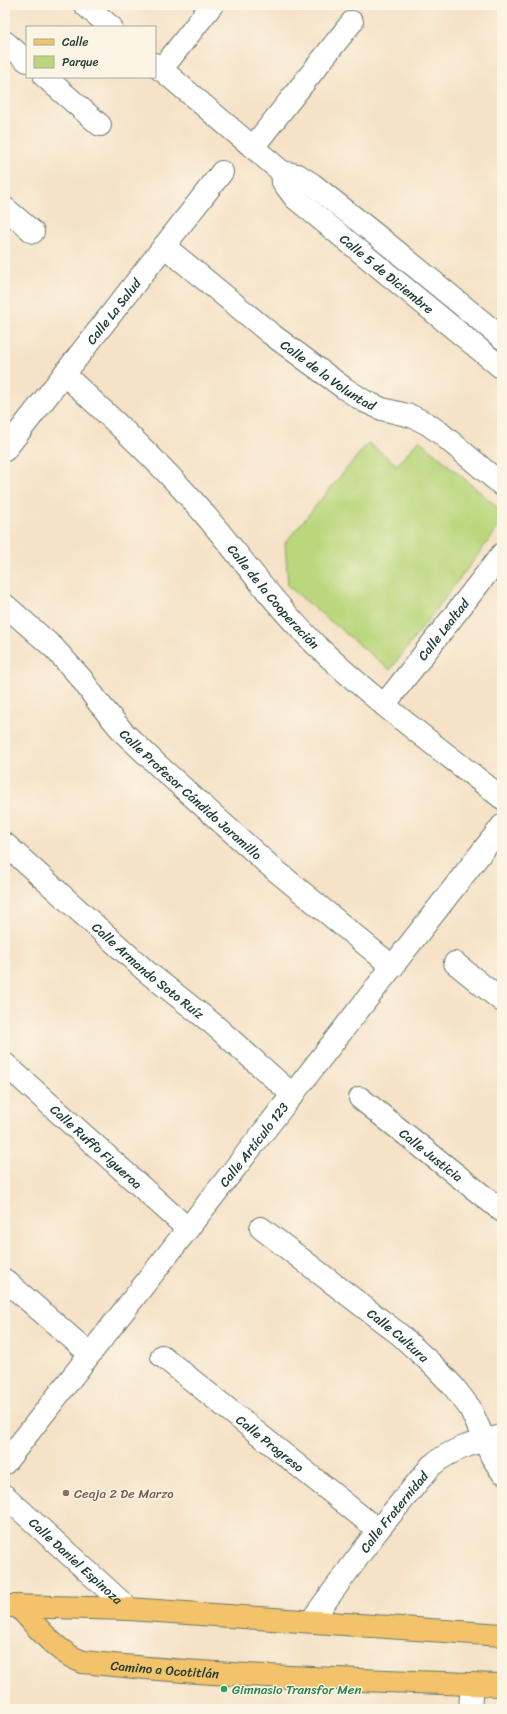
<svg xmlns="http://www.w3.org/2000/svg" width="507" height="1714" font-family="Sriracha,sans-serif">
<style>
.green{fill:#bad77d;stroke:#6c8a58}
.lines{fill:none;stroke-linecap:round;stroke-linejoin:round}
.minor-casing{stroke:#6a7767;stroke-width:24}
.major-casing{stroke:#6a7767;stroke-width:24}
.minor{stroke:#fff;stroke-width:22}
.major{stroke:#f2c36a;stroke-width:22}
.education-dot{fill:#8d6e63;stroke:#fcf5e5;stroke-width:1.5}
.leisure-dot{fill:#2e9e5b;stroke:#fcf5e5;stroke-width:1.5}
.labels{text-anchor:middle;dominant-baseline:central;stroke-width:3;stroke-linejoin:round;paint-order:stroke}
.street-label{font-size:13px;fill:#1f3d34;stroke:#fcf5e5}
.education-label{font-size:13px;fill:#785e54;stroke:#fcf5e5;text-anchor:start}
.leisure-label{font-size:13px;fill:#27864d;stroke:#fcf5e5;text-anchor:start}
</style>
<rect width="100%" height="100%" fill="#fcf5e5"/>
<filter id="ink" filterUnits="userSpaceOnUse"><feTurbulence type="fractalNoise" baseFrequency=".025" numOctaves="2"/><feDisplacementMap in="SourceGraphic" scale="8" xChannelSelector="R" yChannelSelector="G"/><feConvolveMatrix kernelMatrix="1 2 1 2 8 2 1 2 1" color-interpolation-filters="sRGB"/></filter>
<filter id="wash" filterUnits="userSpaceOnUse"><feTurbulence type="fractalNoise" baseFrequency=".012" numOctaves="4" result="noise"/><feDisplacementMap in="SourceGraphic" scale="16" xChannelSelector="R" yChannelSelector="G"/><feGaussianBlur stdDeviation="0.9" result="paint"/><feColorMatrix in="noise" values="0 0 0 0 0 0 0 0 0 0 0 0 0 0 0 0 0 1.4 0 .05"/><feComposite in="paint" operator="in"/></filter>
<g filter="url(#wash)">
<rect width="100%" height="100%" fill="#f5e2c7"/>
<!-- green -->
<polygon class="green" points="419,440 502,511 502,523 390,670 288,586 285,543 368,443 397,465"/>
</g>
<g filter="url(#ink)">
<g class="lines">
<defs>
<g id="minor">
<polyline points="85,5 111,27"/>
<polyline points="5,42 27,61"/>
<polyline points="155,64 282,172 298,175 312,184 385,242 502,338"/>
<polyline points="161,70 212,5"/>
<polyline points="45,77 100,125"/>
<polyline points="253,147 352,22"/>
<path id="s1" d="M282 172 283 182 295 198 502 368"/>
<polyline points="5,208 33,232"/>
<path id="s2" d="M164 246 271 334 344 388 364 401 382 409 411 416 426 423 439 432 502 485"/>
<path id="s3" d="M64 374C108 415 153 456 193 501 235 548 270 600 315 644 373 700 439 748 502 798"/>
<path id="s4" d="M5 450 222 172"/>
<path id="s5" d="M5 605 54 648 81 678 98 702 124 733 162 769 269 865 393 967"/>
<path id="s6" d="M384 705 502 554"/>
<path id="s7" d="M5 844 147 972 213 1024 293 1095"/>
<polyline points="455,963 502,1001"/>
<path id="s8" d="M5 1064 188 1229"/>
<path id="s9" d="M360 1098 502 1211"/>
<path id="s10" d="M261 1228 399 1334 434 1366 453 1386 470 1408 492 1457 502 1472"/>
<polyline points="5,1280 90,1354"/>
<path id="s11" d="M162 1356 378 1530"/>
<path id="s12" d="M5 1463 502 826"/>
<path id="s13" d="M5 1496 129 1609"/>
<path id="s14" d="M311 1621 378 1530 431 1466C450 1449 477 1442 502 1436"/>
<polyline points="470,1709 472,1684"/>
</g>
<g id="major">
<polyline points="10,1606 129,1609 502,1635"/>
<path id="s15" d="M18 1606C37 1626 56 1653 83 1662 223 1677 362 1680 502 1685"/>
</g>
</defs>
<!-- minor casing -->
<use href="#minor" class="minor-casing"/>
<!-- major casing -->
<use href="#major" class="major-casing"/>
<!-- minor -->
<use href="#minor" class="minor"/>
<!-- major -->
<use href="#major" class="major"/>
</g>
</g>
<!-- markers -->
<circle class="education-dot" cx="66" cy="1493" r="4"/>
<circle class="leisure-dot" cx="224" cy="1689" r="4"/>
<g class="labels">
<!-- street labels -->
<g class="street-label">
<text stroke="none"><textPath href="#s1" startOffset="149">Calle 5 de Diciembre</textPath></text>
<text stroke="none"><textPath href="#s4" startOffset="176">Calle La Salud</textPath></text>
<text stroke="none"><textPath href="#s2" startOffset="209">Calle de la Voluntad</textPath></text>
<text stroke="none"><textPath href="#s3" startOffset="306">Calle de la Cooperación</textPath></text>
<text stroke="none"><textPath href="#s6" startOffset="96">Calle Lealtad</textPath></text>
<text stroke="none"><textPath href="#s5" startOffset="266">Calle Profesor Cándido Jaramillo</textPath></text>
<text stroke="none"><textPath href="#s7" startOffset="191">Calle Armando Soto Ruíz</textPath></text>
<text stroke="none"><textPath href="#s12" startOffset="404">Calle Artículo 123</textPath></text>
<text stroke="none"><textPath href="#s8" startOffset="123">Calle Ruffo Figueroa</textPath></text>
<text stroke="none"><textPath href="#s9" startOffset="91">Calle Justicia</textPath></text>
<text stroke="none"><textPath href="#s10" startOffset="174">Calle Cultura</textPath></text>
<text stroke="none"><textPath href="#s11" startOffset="139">Calle Progreso</textPath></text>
<text stroke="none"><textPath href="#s14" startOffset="137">Calle Fraternidad</textPath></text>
<text stroke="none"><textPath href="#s13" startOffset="96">Calle Daniel Espinoza</textPath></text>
<text stroke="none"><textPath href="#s15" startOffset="169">Camino a Ocotitlán</textPath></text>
</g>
<!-- education labels -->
<g class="education-label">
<text x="74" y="1493">Ceaja 2 De Marzo</text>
</g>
<!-- leisure labels -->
<g class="leisure-label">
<text x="232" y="1689">Gimnasio Transfor Men</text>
</g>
</g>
<!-- margin -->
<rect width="507" height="1714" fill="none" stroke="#fcf5e5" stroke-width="20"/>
<!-- legend -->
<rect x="26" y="26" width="130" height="52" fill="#fcf5e5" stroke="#a4ab9e"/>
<rect x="34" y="39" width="20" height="6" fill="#f2c36a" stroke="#a4ab9e"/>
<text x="62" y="46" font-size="12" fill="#1f3d34">Calle</text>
<rect x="34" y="56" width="20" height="12" fill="#bad77d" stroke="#a4ab9e"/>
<text x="62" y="66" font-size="12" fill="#1f3d34">Parque</text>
</svg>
